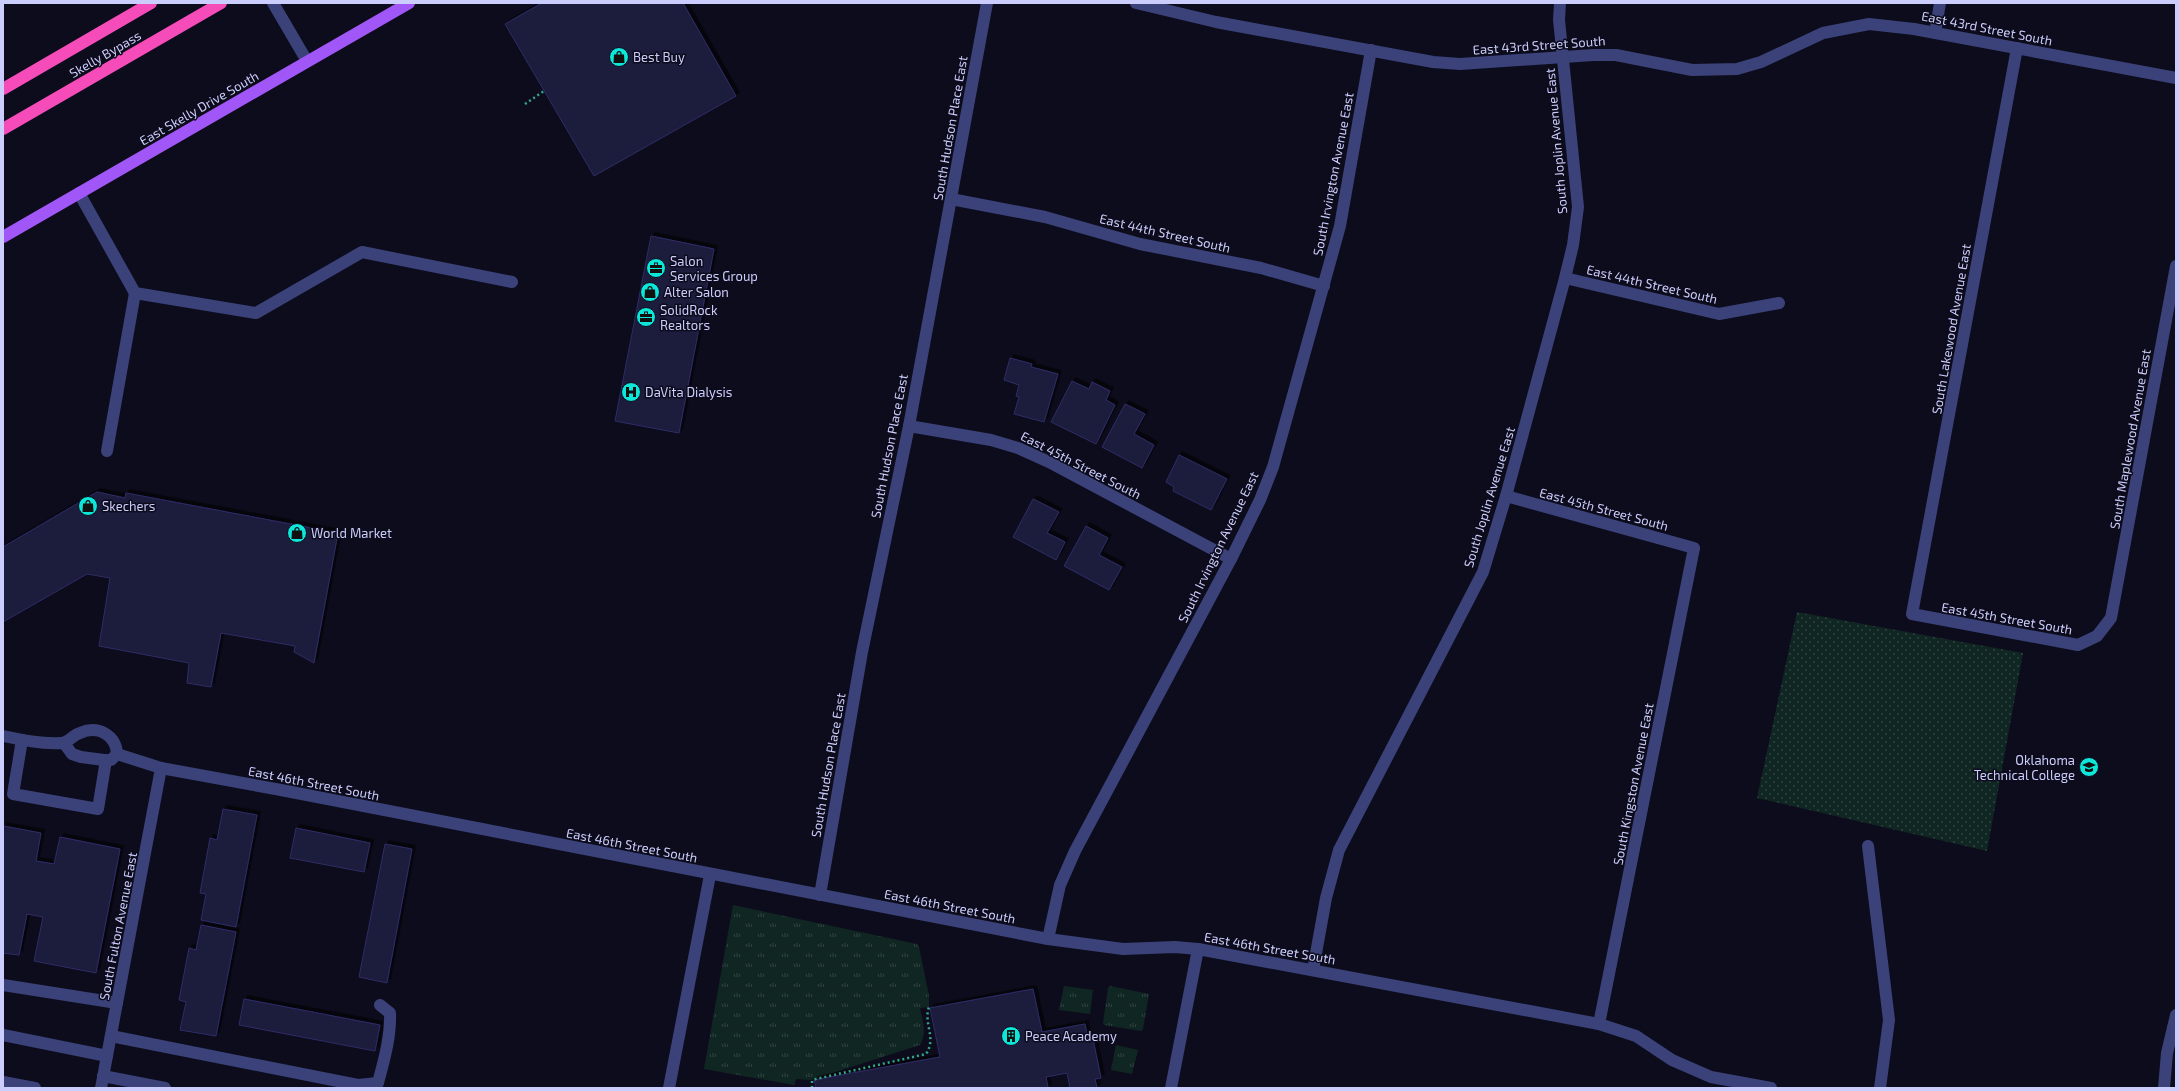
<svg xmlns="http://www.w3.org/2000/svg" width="2179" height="1091" font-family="'Exo 2',sans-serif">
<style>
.grass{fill:url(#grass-dots)}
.park{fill:url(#park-tufts)}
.building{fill:#1b1a3c;stroke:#2f2d67;filter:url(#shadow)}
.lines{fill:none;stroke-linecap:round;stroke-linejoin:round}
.path{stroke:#33a88e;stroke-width:2.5;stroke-dasharray:2 3;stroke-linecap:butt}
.minor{stroke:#3a4279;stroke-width:12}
.major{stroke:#a157f7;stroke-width:12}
.highway{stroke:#f64cb9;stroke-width:12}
.labels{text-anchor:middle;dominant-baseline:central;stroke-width:3;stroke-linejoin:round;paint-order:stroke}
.street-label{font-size:13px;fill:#cbcdfc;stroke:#0d0c1c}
.poi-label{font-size:13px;fill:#cbcdfc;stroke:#0d0c1c;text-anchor:start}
</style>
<defs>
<pattern id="grass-dots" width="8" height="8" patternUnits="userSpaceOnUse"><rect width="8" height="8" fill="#102622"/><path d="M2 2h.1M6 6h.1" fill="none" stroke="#314443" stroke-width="1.8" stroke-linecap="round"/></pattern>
<pattern id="park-tufts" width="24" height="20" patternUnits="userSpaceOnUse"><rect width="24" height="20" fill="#102622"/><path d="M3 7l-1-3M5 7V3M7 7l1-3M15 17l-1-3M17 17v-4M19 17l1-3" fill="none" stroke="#314443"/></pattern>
<filter id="shadow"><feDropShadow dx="3.5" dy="-3.5" stdDeviation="0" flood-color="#0009"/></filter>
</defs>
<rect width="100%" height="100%" fill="#0d0c1c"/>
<!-- grass -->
<polygon class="grass" points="1797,612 2023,653 1987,851 1757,798"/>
<!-- park -->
<g class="park">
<path d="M733 905 917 944 919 947 929 996V1007L920 1008C923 1022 927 1033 920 1045L810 1080 796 1079 794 1085 704 1069Z"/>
<polygon points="1064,986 1093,990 1090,1014 1059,1010"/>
<polygon points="1110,986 1149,994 1143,1029 1141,1031 1104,1025 1103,1023 1108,988"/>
<polygon points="1116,1045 1138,1050 1132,1074 1111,1070"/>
</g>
<!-- building -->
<g class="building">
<polygon points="542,3 683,3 736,96 594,176 505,24"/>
<polygon points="651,236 714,249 679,433 615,421"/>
<polygon points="1010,358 1032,364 1031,367 1058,374 1044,422 1014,414 1019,397 1016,396 1019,385 1004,380"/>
<polygon points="1072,381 1089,389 1092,382 1110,391 1106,400 1115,405 1096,444 1051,422"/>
<polygon points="1125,404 1145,414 1134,434 1154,445 1142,468 1102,447"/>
<polygon points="1179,455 1227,479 1211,510 1173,491 1174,487 1166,482"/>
<polygon points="97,492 125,498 126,493 338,533 314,663 294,652 295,646 221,633 211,687 187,683 189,663 99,646 110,578 87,574 3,622 3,547"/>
<polygon points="1033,499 1059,512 1047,533 1065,542 1056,560 1013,537"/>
<polygon points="1086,526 1108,538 1099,555 1122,567 1109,590 1064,566"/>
<polygon points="223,809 257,815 236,927 201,920 206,894 200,893 210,838 217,840"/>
<polygon points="3,826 41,833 36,861 54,864 60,837 120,849 96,973 34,961 43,917 27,914 19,955 3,953"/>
<polygon points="296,828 370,843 364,872 290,858"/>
<polygon points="385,844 412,849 387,983 359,977"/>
<polygon points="201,925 236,932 216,1036 180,1030 186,1002 179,1000 189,948 196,950"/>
<polygon points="1033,989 1042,1032 1085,1024 1088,1040 1093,1039 1101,1078 1095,1079 1097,1088 1070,1088 1067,1073 1046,1077 1048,1088 816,1088 814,1080 940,1057 930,1008"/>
<polygon points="244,999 380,1025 375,1051 239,1025"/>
</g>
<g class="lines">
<!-- path -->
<g class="path">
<polyline points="525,104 544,91"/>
<path d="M812 1088V1081L816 1079 926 1054C937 1038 923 1023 929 1007"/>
</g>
<!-- minor -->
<g class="minor">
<polyline points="273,3 307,61"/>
<polyline points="1136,3 1216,22 1433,62 1460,64 1593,55 1616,55 1692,70 1737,69 1761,62 1823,33 1869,24 1914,29 2176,78"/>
<polyline points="1935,33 1940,3"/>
<polyline points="2017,48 1912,614 2078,645 2097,636 2111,618 2176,266"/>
<polyline points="79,193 135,293 256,313 362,252 512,282"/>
<polyline points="951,199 1045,217 1140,244 1261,268 1324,286"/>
<polyline points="1565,278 1719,314 1779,303"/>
<polyline points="909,426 991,440 1018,448 1049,462 1231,559"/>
<polyline points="107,451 135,293"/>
<polyline points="1506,496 1694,548 1599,1024"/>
<path d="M3 736C22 740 41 744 61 743 68 743 73 735 80 733 98 725 116 735 117 754L111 760H104L81 757 72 754 64 743"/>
<polyline points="22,740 13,794 98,809 106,760"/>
<polyline points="117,754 161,768 281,790 1048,939 1123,949 1175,947 1198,949 1599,1024 1636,1036 1672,1060 1711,1077 1771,1088"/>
<polyline points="1868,846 1889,1020 1880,1088"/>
<polyline points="820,895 862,652 909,426 987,3"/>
<polyline points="1048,939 1060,885 1075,851 1231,559 1260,500 1273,467 1340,226 1371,50"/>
<polyline points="1313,970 1326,898 1339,850 1483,572 1506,496 1565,278 1573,245 1578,207 1559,20 1560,3"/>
<polyline points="3,985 117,1003"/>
<polyline points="3,1035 107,1056"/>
<path d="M111 1036 358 1085 378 1083C384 1060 391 1037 390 1013L380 1005"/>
<polyline points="103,1076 165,1088"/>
<polyline points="3,1082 35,1088"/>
<polyline points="101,1088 161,768"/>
<polyline points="669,1088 710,875"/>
<polyline points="1171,1088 1198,949"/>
<polyline points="2164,1088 2167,1053 2176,1015"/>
</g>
<!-- major -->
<polyline class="major" points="3,237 409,3"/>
<!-- highway -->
<g class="highway">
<polyline points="3,89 151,3"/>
<polyline points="3,129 221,3"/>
</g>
</g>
<!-- icons -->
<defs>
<symbol id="shop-disc" viewBox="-11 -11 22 22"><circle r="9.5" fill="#0ce7d9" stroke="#0d0c1c"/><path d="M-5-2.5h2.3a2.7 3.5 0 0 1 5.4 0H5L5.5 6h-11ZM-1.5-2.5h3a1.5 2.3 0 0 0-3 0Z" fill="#111"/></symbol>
<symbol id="office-disc" viewBox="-11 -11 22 22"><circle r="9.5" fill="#0ce7d9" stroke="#0d0c1c"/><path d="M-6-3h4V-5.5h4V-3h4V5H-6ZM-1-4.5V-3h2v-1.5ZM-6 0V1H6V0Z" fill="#111"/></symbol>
<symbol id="hospital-disc" viewBox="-11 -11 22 22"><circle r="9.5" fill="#0ce7d9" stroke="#0d0c1c"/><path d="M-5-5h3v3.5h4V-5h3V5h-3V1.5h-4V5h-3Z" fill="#111"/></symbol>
<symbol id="university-disc" viewBox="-11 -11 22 22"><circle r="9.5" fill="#0ce7d9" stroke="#0d0c1c"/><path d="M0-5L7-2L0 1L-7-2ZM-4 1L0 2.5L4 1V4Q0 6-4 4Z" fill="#111"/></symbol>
<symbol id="building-disc" viewBox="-11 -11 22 22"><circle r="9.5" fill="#0ce7d9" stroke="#0d0c1c"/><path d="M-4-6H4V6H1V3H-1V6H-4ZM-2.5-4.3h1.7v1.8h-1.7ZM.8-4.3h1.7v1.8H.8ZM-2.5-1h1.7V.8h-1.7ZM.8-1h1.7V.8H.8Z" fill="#111"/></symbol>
</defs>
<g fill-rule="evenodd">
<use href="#shop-disc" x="608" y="46" width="22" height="22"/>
<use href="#office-disc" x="645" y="257" width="22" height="22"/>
<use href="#shop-disc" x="639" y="281" width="22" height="22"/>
<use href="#office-disc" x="635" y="306" width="22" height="22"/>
<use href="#hospital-disc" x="620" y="381" width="22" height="22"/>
<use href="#shop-disc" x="77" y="495" width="22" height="22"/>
<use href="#shop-disc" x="286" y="522" width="22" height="22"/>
<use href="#university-disc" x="2078" y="756" width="22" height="22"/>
<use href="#building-disc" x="1000" y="1025" width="22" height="22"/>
</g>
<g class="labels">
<!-- street labels -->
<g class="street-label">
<text transform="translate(1987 28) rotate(11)">East 43rd Street South</text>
<text transform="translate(1539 45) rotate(-4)">East 43rd Street South</text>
<text transform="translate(105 54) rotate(-30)">Skelly Bypass</text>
<text transform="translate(199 108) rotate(-30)">East Skelly Drive South</text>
<text transform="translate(950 128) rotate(-80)">South Hudson Place East</text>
<text transform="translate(1556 141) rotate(-95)">South Joplin Avenue East</text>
<text transform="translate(1333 174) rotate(-79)">South Irvington Avenue East</text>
<text transform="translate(1165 233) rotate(13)">East 44th Street South</text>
<text transform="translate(1652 284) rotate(13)">East 44th Street South</text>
<text transform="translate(1951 329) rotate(-80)">South Lakewood Avenue East</text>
<text transform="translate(2130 439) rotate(-80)">South Maplewood Avenue East</text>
<text transform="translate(889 446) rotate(-79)">South Hudson Place East</text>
<text transform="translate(1081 465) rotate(27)">East 45th Street South</text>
<text transform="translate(1489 497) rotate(-73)">South Joplin Avenue East</text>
<text transform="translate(1604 509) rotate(15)">East 45th Street South</text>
<text transform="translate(1218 547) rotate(-64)">South Irvington Avenue East</text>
<text transform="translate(2007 618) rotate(10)">East 45th Street South</text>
<text transform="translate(828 765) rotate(-80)">South Hudson Place East</text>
<text transform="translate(314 783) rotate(11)">East 46th Street South</text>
<text transform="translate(1633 784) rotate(-79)">South Kingston Avenue East</text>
<text transform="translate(632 845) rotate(11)">East 46th Street South</text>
<text transform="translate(950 906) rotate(11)">East 46th Street South</text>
<text transform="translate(118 926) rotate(-79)">South Fulton Avenue East</text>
<text transform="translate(1270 948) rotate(10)">East 46th Street South</text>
</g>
<!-- poi labels -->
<g class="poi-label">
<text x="633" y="57">Best Buy</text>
<text x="670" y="261">Salon<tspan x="670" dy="15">Services Group</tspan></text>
<text x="664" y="292">Alter Salon</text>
<text x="660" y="310">SolidRock<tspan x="660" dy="15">Realtors</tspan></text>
<text x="645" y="392">DaVita Dialysis</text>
<text x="102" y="506">Skechers</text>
<text x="311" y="533">World Market</text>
<text x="2075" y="760" text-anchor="end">Oklahoma<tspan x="2075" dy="15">Technical College</tspan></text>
<text x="1025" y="1036">Peace Academy</text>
</g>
</g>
<!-- border -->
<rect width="2179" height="1091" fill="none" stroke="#cbcdfc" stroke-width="8"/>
</svg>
